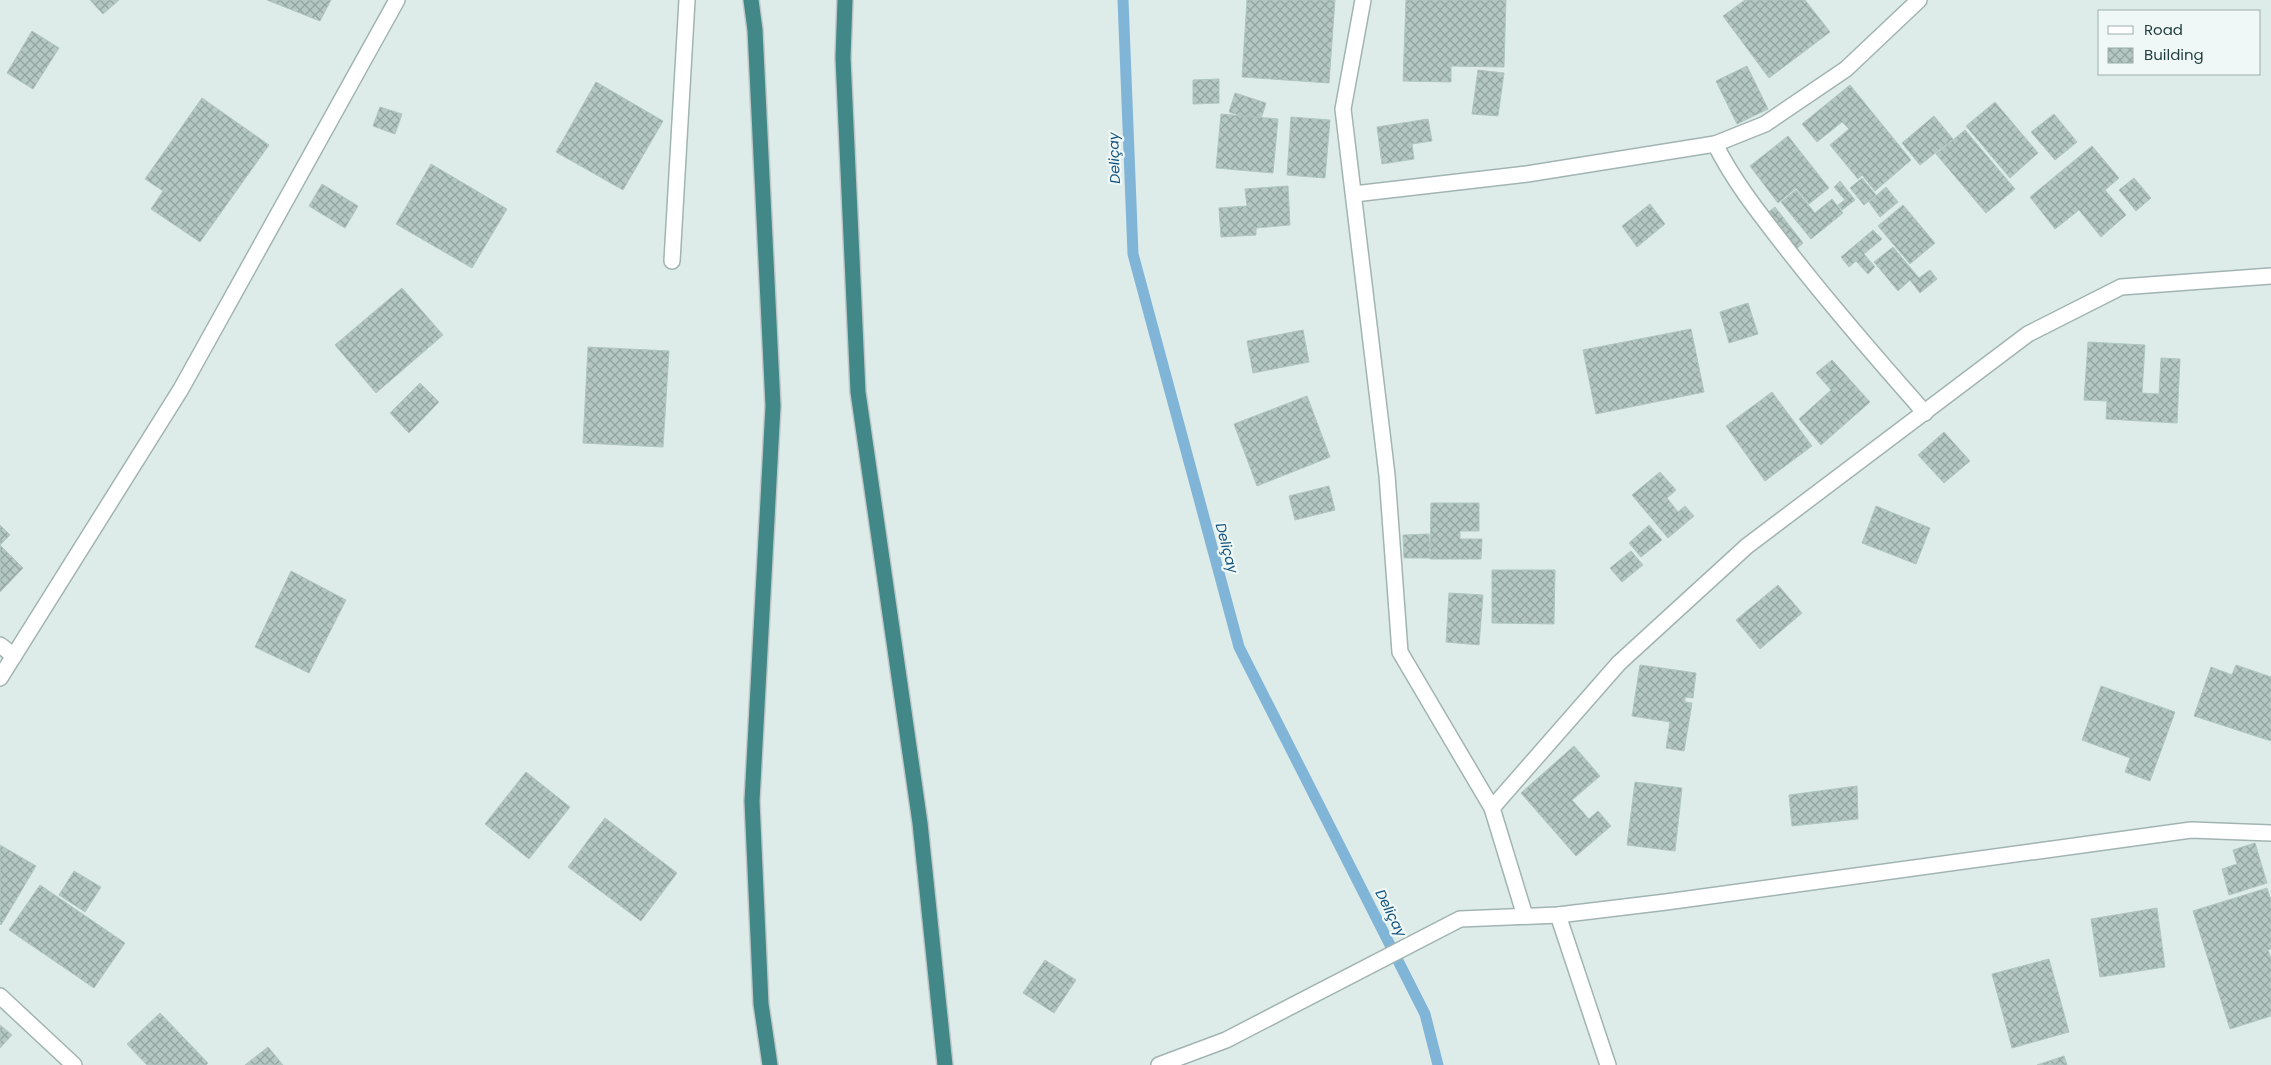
<svg xmlns="http://www.w3.org/2000/svg" width="2271" height="1065" font-family="Poppins,sans-serif">
	<style>
		.lines { fill: none; stroke-linecap: round; stroke-linejoin: round }
		.stream { stroke: #80b5d7; stroke-width: 11 }
		.building { fill: url(#building-cross-hatch); stroke: #b0c6c2 }
		.service-casing { stroke: #a1b4b2; stroke-width: 18 }
		.minor-casing { stroke: #a1b4b2; stroke-width: 18 }
		.tertiary-casing { stroke: #a1b4b2; stroke-width: 18 }
		.trunk-casing { stroke: #c0c9c8; stroke-width: 18 }
		.service { stroke: #fff; stroke-width: 15 }
		.minor { stroke: #fff; stroke-width: 15 }
		.tertiary { stroke: #fff; stroke-width: 15 }
		.trunk { stroke: #428888; stroke-width: 15 }
		.labels { text-anchor: middle; dominant-baseline: central; stroke-width: 4.5; stroke-linejoin: round; paint-order: stroke }
		.water-label { font-size: 14px; font-style: italic; fill: #13537e; stroke: #eff8f6 }
	</style>
	<defs>
		<pattern id="building-cross-hatch" width="8" height="8" patternUnits="userSpaceOnUse" patternTransform="scale(1.25)"><rect width="8" height="8" fill="#b4c7c3"/><path d="M0 0l8 8M0 8l8-8" fill="none" stroke="#92a3a0"/></pattern>
	</defs>
	<rect width="100%" height="100%" fill="#deece9"/>
	<g class="lines">
		<!-- stream -->
		<polyline class="stream" points="1123,0 1133,254 1239,647 1425,1014 1438,1065"/>
	</g>
	<!-- building -->
	<g class="building">
		<polygon points="90,0 119,0 103,14"/>
		<polygon points="267,0 331,0 320,21"/>
		<polygon points="1247,0 1335,0 1329,83 1242,77"/>
		<polygon points="1406,0 1506,0 1504,67 1451,66 1451,82 1403,81"/>
		<polygon points="1745,0 1805,0 1830,32 1769,78 1723,16"/>
		<polygon points="32,31 59,48 33,89 7,73"/>
		<polygon points="1747,66 1768,109 1737,124 1716,81"/>
		<polygon points="1478,70 1504,73 1498,116 1472,114"/>
		<polygon points="1219,79 1219,103 1193,104 1193,80"/>
		<polygon points="596,82 663,121 623,190 556,152"/>
		<polygon points="1850,85 1911,160 1875,191 1862,175 1858,179 1830,145 1849,129 1842,122 1817,142 1802,124"/>
		<polygon points="1235,93 1266,103 1260,122 1229,112"/>
		<polygon points="202,98 269,145 200,242 151,209 163,191 145,179"/>
		<polygon points="1995,102 2038,153 2010,178 1966,126"/>
		<polygon points="380,107 402,114 395,134 373,126"/>
		<polygon points="1221,114 1278,119 1273,173 1216,168"/>
		<polygon points="2054,114 2077,142 2055,160 2031,132"/>
		<polygon points="1934,116 1953,139 1920,165 1902,143"/>
		<polygon points="1291,117 1330,120 1325,178 1287,175"/>
		<polygon points="1428,119 1432,141 1412,144 1414,159 1382,164 1377,127"/>
		<polygon points="1965,130 2015,189 1986,213 1936,154"/>
		<polygon points="1788,136 1829,188 1809,204 1796,188 1778,203 1750,166"/>
		<polygon points="2092,146 2119,178 2105,190 2126,215 2101,237 2079,210 2055,229 2030,197"/>
		<polygon points="431,164 507,209 472,268 396,224"/>
		<polygon points="1862,178 1876,195 1864,205 1850,188"/>
		<polygon points="2134,178 2151,198 2136,211 2119,190"/>
		<polygon points="1840,181 1855,200 1842,210 1838,205 1845,200 1834,187"/>
		<polygon points="322,184 358,206 345,228 309,206"/>
		<polygon points="1288,186 1290,225 1256,228 1256,235 1221,237 1219,208 1247,206 1245,189"/>
		<polygon points="1886,187 1898,202 1880,217 1869,202"/>
		<polygon points="1796,190 1815,213 1832,199 1843,213 1811,239 1781,202"/>
		<polygon points="1650,204 1665,224 1637,247 1622,226"/>
		<polygon points="1903,205 1935,243 1910,264 1878,226"/>
		<polygon points="1775,207 1803,243 1795,250 1766,214"/>
		<polygon points="1873,230 1882,239 1864,254 1875,267 1868,274 1856,261 1849,267 1841,257"/>
		<polygon points="1893,247 1919,278 1930,270 1937,279 1920,293 1910,280 1898,291 1874,262"/>
		<polygon points="402,288 443,335 376,393 335,345"/>
		<polygon points="1748,303 1758,334 1729,343 1720,312"/>
		<polygon points="1691,329 1704,392 1596,414 1583,350"/>
		<polygon points="1303,330 1309,362 1253,373 1247,341"/>
		<polygon points="2088,342 2145,345 2142,393 2159,394 2161,358 2180,359 2177,423 2106,419 2107,401 2084,400"/>
		<polygon points="588,347 669,351 663,447 583,443"/>
		<polygon points="1832,360 1870,402 1821,445 1799,419 1831,390 1816,373"/>
		<polygon points="420,383 439,402 409,433 390,413"/>
		<polygon points="1772,392 1812,446 1765,481 1726,426"/>
		<polygon points="1307,396 1330,457 1257,486 1234,424"/>
		<polygon points="1944,432 1970,461 1944,483 1918,455"/>
		<polygon points="1660,472 1676,490 1667,498 1678,512 1685,506 1694,516 1668,538 1632,495"/>
		<polygon points="1329,486 1335,510 1295,520 1289,496"/>
		<polygon points="1431,503 1479,503 1479,531 1460,531 1460,539 1482,539 1481,559 1430,559"/>
		<polygon points="1876,506 1930,528 1916,564 1862,543"/>
		<polygon points="0,525 10,535 0,545 23,568 0,592"/>
		<polygon points="1649,525 1662,540 1641,557 1629,543"/>
		<polygon points="1429,534 1430,558 1404,558 1403,535"/>
		<polygon points="1631,551 1643,565 1622,582 1610,568"/>
		<polygon points="1492,570 1555,570 1554,624 1492,623"/>
		<polygon points="291,571 346,600 309,673 255,647"/>
		<polygon points="1778,585 1802,613 1760,649 1736,620"/>
		<polygon points="1449,593 1483,595 1479,645 1446,642"/>
		<polygon points="1640,665 1696,673 1693,698 1685,697 1685,702 1692,703 1684,751 1666,748 1670,722 1632,716"/>
		<polygon points="2236,665 2271,677 2271,741 2194,716 2211,667 2232,675"/>
		<polygon points="2101,686 2175,712 2150,781 2125,772 2130,758 2082,740"/>
		<polygon points="1574,746 1600,776 1572,800 1589,819 1598,811 1611,826 1576,856 1521,793"/>
		<polygon points="526,772 570,807 529,859 485,824"/>
		<polygon points="1635,782 1682,788 1675,851 1627,845"/>
		<polygon points="1857,786 1858,819 1792,826 1789,795"/>
		<polygon points="605,818 677,873 641,921 568,867"/>
		<polygon points="2255,843 2267,883 2229,895 2222,869 2237,864 2233,850"/>
		<polygon points="0,845 36,866 1,925 0,924"/>
		<polygon points="74,871 101,887 85,912 59,895"/>
		<polygon points="40,885 125,943 94,988 9,930"/>
		<polygon points="2267,888 2271,900 2271,949 2268,950 2271,958 2271,1016 2230,1029 2193,911"/>
		<polygon points="2157,908 2165,967 2100,977 2091,919"/>
		<polygon points="2049,959 2069,1032 2012,1048 1992,974"/>
		<polygon points="1045,960 1076,980 1054,1013 1023,993"/>
		<polygon points="160,1013 208,1063 206,1065 147,1065 127,1044"/>
		<polygon points="0,1025 12,1035 0,1048"/>
		<polygon points="268,1047 283,1065 245,1065"/>
		<polygon points="2064,1056 2067,1065 2037,1065"/>
	</g>
	<g class="lines">
		<!-- service casing -->
		<g class="service-casing">
			<polyline id="service" points="672,261 687,0"/>
		</g>
		<!-- minor casing -->
		<g class="minor-casing">
			<g id="minor">
				<polyline points="1363,0 1343,109 1387,475 1400,652 1492,808 1525,916"/>
				<path d="M1919 0 1846 69 1765 124 1715 144C1735 184 1763 218 1790 253 1833 308 1879 361 1925 413"/>
				<polyline points="1354,194 1527,174 1715,144"/>
				<polyline points="0,645 14,656"/>
				<polyline points="0,678 181,389 397,0"/>
				<polyline points="1492,808 1619,663 1747,546 2028,334 2121,287 2271,276"/>
				<polyline points="0,996 74,1065"/>
			</g>
		</g>
		<!-- tertiary casing -->
		<g class="tertiary-casing">
			<g id="tertiary">
				<polyline points="1558,915 1608,1065"/>
				<polyline points="1159,1065 1226,1040 1460,919 1558,915 1666,902 2191,830 2271,833"/>
			</g>
		</g>
		<!-- trunk casing -->
		<g class="trunk-casing">
			<g id="trunk">
				<polyline points="751,0 755,30 773,406 752,801 761,1004 770,1065"/>
				<polyline points="845,0 843,58 858,392 920,823 945,1065"/>
			</g>
		</g>
		<!-- service -->
		<use href="#service" class="service"/>
		<!-- minor -->
		<use href="#minor" class="minor"/>
		<!-- tertiary -->
		<use href="#tertiary" class="tertiary"/>
		<!-- trunk -->
		<use href="#trunk" class="trunk"/>
	</g>
	<g class="labels">
		<!-- water labels -->
		<g class="water-label">
			<text transform="translate(1114 158) rotate(-92)">Deliçay</text>
			<text transform="translate(1227 548) rotate(75)">Deliçay</text>
			<text transform="translate(1391 913) rotate(63)">Deliçay</text>
		</g>
	</g>
	<!-- legend -->
	<rect x="2098" y="10" width="162" height="65" fill="#eff8f6" stroke="#9badac"/>
	<rect x="2108" y="26" width="25" height="8" fill="#ffffff" stroke="#9badac"/>
	<text x="2144" y="35" font-size="15" fill="#1e3d3c">Road</text>
	<rect x="2108" y="48" width="25" height="15" fill="url(#building-cross-hatch)" stroke="#9badac"/>
	<text x="2144" y="60" font-size="15" fill="#1e3d3c">Building</text>
</svg>
